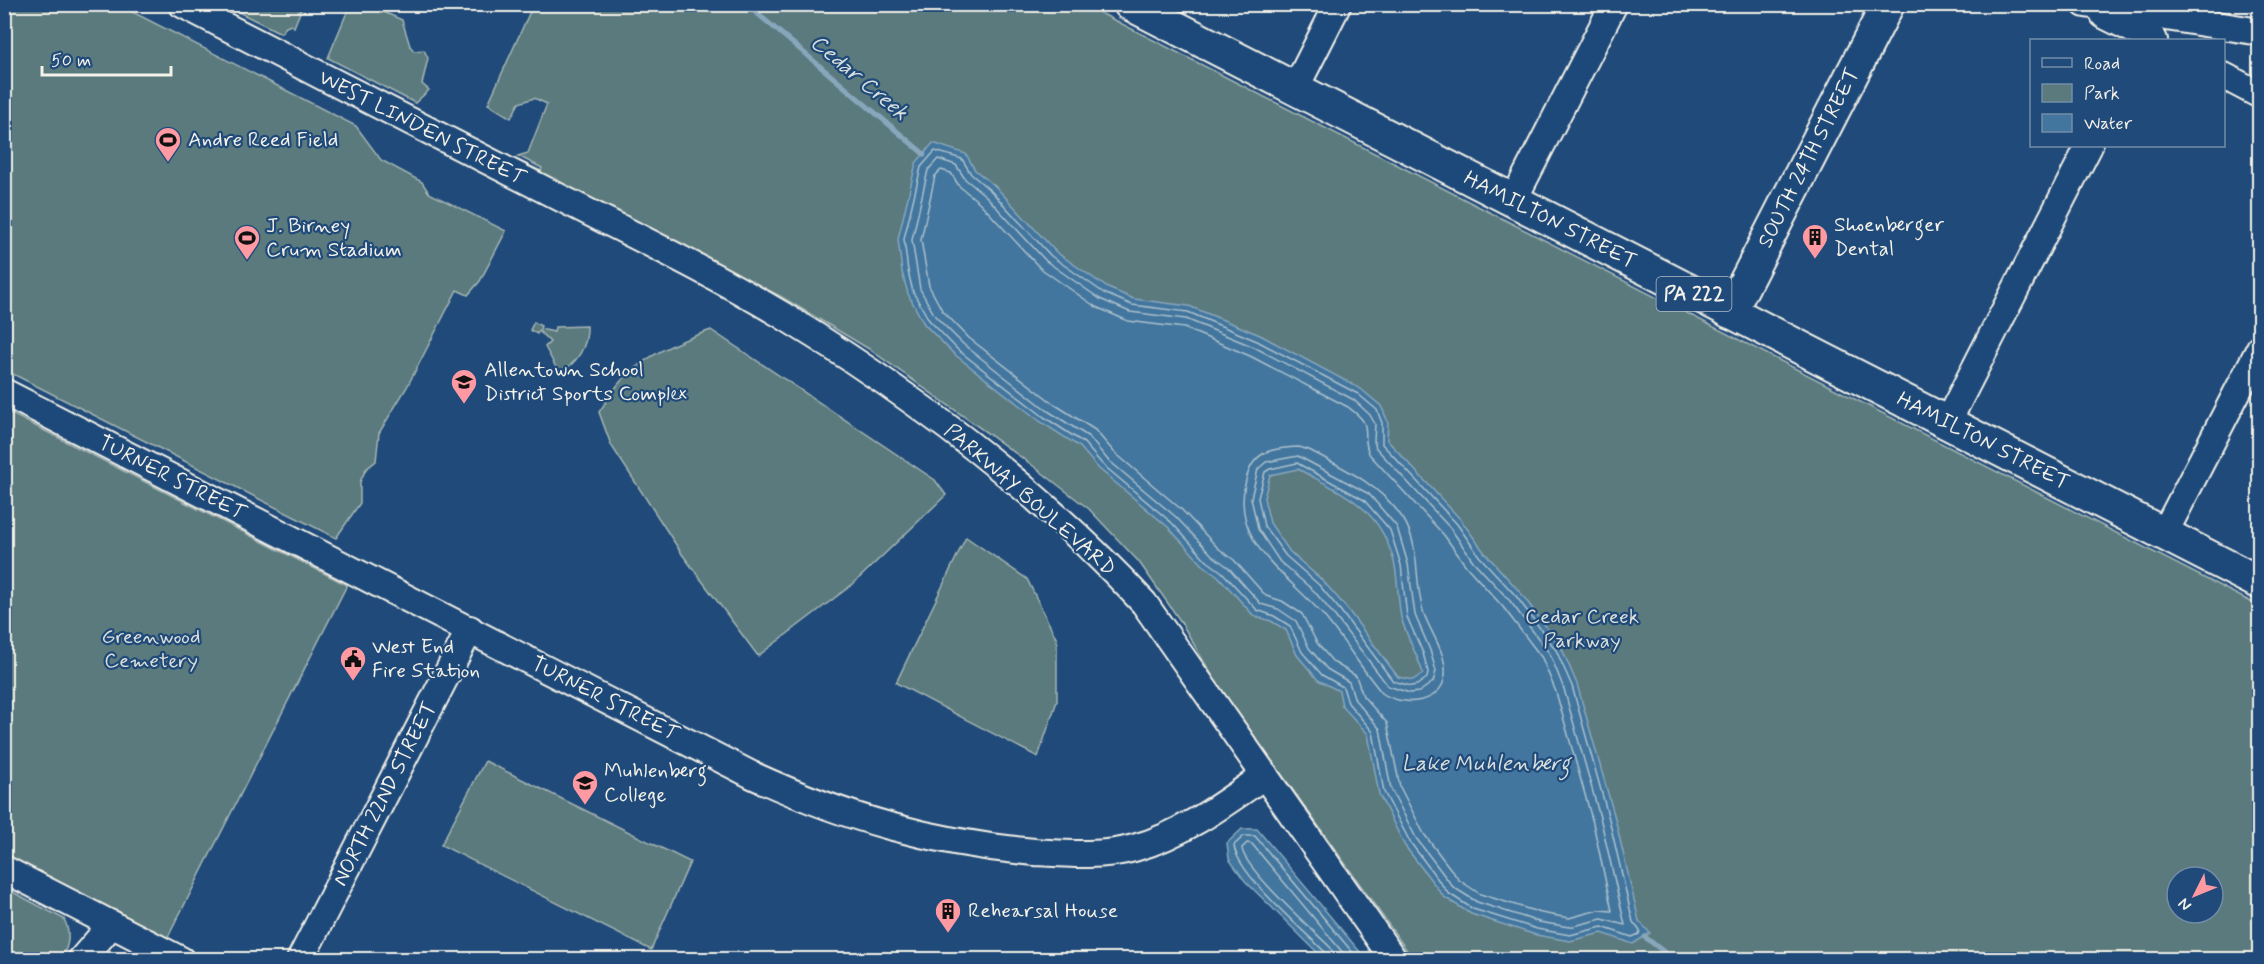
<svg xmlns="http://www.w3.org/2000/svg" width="2264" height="964" font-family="Mynerve,sans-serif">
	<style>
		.green { fill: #5a7a7e; stroke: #a7b6b3; stroke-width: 1.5; fill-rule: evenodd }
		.water { fill: #42769f; stroke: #89a7bc; stroke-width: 1.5; fill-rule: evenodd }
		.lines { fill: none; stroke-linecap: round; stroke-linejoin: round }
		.shore { stroke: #adc0cb; stroke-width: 1.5 }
		.stream { stroke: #89a7bc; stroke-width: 5 }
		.minor-casing { stroke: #f4f1e8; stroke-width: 30 }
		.major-casing { stroke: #f4f1e8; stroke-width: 36 }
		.minor { stroke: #1f4a7a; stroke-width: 26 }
		.major { stroke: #1f4a7a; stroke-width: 32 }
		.labels { text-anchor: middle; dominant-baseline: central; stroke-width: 4.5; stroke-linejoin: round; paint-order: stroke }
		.shield { fill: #1f4a7a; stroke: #b4bfc7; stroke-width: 1.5 }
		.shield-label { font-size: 20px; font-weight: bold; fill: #f4f1e8 }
		.street-label { font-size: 21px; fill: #f4f1e8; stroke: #1f4a7a }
		.poi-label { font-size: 21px; fill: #f4f1e8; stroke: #1f4a7a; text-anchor: start }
		.park-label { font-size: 21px; fill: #dddfd8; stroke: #1f4a7a }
		.water-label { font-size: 22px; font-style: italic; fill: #d9dfdd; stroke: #1f4a7a }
	</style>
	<rect width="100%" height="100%" fill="#1f4a7a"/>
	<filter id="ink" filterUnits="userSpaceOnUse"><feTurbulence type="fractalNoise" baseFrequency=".0167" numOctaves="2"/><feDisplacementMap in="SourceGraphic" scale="12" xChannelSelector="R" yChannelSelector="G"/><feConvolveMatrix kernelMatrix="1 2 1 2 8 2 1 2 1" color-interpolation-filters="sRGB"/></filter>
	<g filter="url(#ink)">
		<!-- green -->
		<g class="green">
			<polygon points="5,4 119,5 356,126 381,160 422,182 429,193 506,231 480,281 468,295 457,290 407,387 379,433 376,461 366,469 360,482 360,503 336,538 5,370 5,337 7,332 4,329"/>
			<polygon points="224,5 303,5 294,27 291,25 286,27 281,33"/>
			<polygon points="350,5 368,5 402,20 410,46 414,51 424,50 428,58 422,84 429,90 415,103 328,58"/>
			<path d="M533 5H1085L2259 606V959H1413L1214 679 1181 622 1139 562 1089 509 1032 465 869 349 780 296 514 161 515 159 541 171 542 168 518 156 528 153 547 104 534 98 519 103 511 118 488 104ZM2177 877H2213V913H2177Z"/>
			<path d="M534 322 541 326 540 329 554 332 555 327 587 326C588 346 577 364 559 373L545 347 550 342 539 331 537 334 530 330Z"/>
			<path d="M711 330 935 480 946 495 853 584 758 656 682 554 611 445 599 412C606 402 613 390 621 381 645 355 679 341 711 330Z"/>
			<polygon points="4,410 347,585 167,939 5,855"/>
			<polygon points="966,537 1027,579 1057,640 1057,701 1038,757 896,683"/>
			<polygon points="485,761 690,862 651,950 441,845"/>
			<path d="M5 888 64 919C71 933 69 946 61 959H5Z"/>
		</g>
		<!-- water -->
		<g class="water">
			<path d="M933 143 966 154 975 170 995 186 1056 252 1108 288 1134 299 1189 306 1260 335 1361 389 1381 406 1388 422 1387 440 1461 520 1484 552 1520 592 1561 647 1577 684 1615 818 1639 921 1650 933 1633 944 1602 933 1570 941 1536 935 1471 914 1444 897 1405 846 1379 794 1368 734 1342 706 1339 691 1318 680 1297 655 1286 630 1271 621 1254 616 1218 576 1203 565 1168 527 1098 468 1080 447 1041 422 954 354 924 324 908 294 902 272 898 239 916 163ZM1298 469C1346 495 1382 508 1395 566 1398 583 1398 600 1401 617 1406 636 1417 654 1423 673L1413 680 1398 677 1345 606 1323 581 1290 552 1270 523 1264 498 1270 475Z"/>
			<polygon points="1242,829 1257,829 1366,959 1324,959 1245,881 1229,859 1227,843"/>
		</g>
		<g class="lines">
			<!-- shore -->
			<g class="shore">
				<polygon points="935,151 962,159 971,174 991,191 1051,256 1104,293 1132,305 1188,312 1257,341 1358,394 1377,410 1382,423 1382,444 1457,524 1479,556 1516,596 1556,650 1572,686 1609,819 1633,922 1640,931 1639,934 1632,937 1602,927 1570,935 1537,929 1473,909 1448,893 1410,842 1384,792 1373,732 1348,703 1343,687 1322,675 1302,652 1290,626 1274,616 1257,610 1222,572 1207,561 1172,523 1102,464 1084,443 1044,417 958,350 929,320 913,292 908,271 904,239 921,167"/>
				<polygon points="938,159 956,165 965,179 986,196 1046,261 1100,299 1130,312 1186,319 1254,347 1354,400 1370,415 1375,424 1374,441 1376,448 1451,529 1473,561 1510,601 1550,654 1564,689 1601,821 1625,925 1602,919 1569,927 1539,922 1477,902 1453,887 1416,838 1391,789 1380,729 1355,700 1349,682 1327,669 1309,648 1296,621 1278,609 1261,604 1228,567 1212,555 1176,517 1107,459 1089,437 1048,411 963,344 935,316 920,289 912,240 928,170"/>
				<path d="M941 170 951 173 959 186 980 203 1040 268 1096 307 1128 321 1184 328 1250 356 1348 407C1353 411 1360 416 1363 421 1369 430 1362 442 1370 455L1444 535 1466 566 1503 607 1542 658 1556 692 1593 823 1612 911 1598 910 1569 918 1541 913 1480 894 1459 880 1424 834 1400 787 1387 723 1363 696 1356 676 1333 662 1317 643 1302 614 1282 601 1266 596 1234 560 1218 548 1182 510 1114 452 1095 430 1054 404 969 338 942 310 929 286 921 240 935 176Z"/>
				<path d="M1299 447 1309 450C1344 468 1382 486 1404 520 1421 548 1414 585 1424 614 1431 633 1447 654 1445 675 1442 705 1401 707 1382 693 1361 668 1344 640 1323 615 1288 574 1229 543 1246 480 1253 451 1271 448 1299 447Z"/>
				<polygon points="1298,456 1369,494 1397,527 1408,564 1415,615 1430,650 1436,671 1433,682 1419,692 1410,693 1388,686 1334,615 1314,591 1280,562 1258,529 1251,498 1258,469 1266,462"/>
				<polygon points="1297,463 1364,500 1390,530 1401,565 1407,617 1423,653 1428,672 1427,678 1417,685 1411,686 1393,681 1340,610 1319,585 1286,556 1264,526 1258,498 1265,472 1270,469"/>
				<path d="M1327 960 1326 953C1304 931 1236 873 1234 845L1244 836H1255L1359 960"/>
				<path d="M1335 960 1331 948C1314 931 1243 868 1242 848L1247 843 1252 844 1349 960"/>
			</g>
			<!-- stream -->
			<g class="stream">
				<polyline points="746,4 924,154"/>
				<polyline points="1645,937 1674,960"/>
			</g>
			<!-- minor casing -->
			<g class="minor-casing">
				<g id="minor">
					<path d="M182 4C304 67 427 130 549 192 627 232 707 270 782 315 913 395 1040 490 1144 603L1394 960"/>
					<polyline points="2085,4 2260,32"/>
					<polyline points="2104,15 2154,40"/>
					<polyline points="2224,76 2260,95"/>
					<polyline points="1295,89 1338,4"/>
					<polyline points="1513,201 1614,4"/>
					<path d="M4 392 752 775C846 818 932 843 1035 852 1067 854 1103 857 1134 848 1182 835 1224 804 1265 775"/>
					<polyline points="1947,423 2089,146"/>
					<polyline points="2164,534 2260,348"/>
					<polyline points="4,869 181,960"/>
					<polyline points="81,960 112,924"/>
					<polyline points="300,960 470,629"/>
				</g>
			</g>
			<!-- major casing -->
			<g class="major-casing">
				<g id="major">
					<polyline points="1130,4 2260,583"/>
					<polyline points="1730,312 1888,4"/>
				</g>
			</g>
			<!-- minor -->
			<use href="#minor" class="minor"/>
			<!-- major -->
			<use href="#major" class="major"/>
		</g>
	</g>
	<!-- icons -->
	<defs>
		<g id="stadium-pin" transform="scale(1.35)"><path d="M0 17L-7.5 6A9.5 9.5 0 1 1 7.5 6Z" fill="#ff9aa2" stroke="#1f4a7a"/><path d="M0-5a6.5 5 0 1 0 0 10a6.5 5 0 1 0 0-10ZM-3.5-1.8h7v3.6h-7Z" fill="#111"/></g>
		<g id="building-pin" transform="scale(1.35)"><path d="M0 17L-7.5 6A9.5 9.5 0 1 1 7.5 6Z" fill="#ff9aa2" stroke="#1f4a7a"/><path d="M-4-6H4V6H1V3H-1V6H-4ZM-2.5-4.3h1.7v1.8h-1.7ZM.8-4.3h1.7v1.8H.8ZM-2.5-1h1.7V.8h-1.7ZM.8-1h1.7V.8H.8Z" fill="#111"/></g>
		<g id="school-pin" transform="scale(1.35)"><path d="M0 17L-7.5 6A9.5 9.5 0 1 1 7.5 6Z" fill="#ff9aa2" stroke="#1f4a7a"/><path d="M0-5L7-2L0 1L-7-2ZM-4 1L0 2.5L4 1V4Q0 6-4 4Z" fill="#111"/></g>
		<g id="civic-pin" transform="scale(1.35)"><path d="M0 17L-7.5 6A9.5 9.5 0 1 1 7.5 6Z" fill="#ff9aa2" stroke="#1f4a7a"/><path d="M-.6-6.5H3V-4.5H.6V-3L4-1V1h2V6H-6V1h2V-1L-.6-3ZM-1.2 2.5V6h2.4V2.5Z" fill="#111"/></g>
		<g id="university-pin" transform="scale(1.35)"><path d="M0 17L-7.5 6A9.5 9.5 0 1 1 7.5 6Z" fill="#ff9aa2" stroke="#1f4a7a"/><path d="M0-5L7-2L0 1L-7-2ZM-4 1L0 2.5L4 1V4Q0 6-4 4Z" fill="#111"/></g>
	</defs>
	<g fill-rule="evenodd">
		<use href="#stadium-pin" x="168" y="140"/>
		<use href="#building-pin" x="1815" y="237"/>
		<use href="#stadium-pin" x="247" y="238"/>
		<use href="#school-pin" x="464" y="382"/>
		<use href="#civic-pin" x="353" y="659"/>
		<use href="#university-pin" x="585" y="783"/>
		<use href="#building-pin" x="948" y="911"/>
	</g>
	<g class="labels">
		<!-- shield labels -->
		<rect class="shield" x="1656.5" y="277" width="75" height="34" rx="4.5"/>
		<g class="shield-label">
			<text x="1694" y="294">PA 222</text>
		</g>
		<!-- street labels -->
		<g class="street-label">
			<text transform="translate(422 128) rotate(27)">WEST LINDEN STREET</text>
			<text transform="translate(1809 158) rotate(-63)">SOUTH 24TH STREET</text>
			<text transform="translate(1550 220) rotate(27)">HAMILTON STREET</text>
			<text transform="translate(1983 441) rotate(27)">HAMILTON STREET</text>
			<text transform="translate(172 478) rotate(27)">TURNER STREET</text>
			<text transform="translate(1030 500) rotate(41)">PARKWAY BOULEVARD</text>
			<text transform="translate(605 699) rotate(27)">TURNER STREET</text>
			<text transform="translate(385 794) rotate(-63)">NORTH 22ND STREET</text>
		</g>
		<!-- poi labels -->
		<g class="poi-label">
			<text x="188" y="140">Andre Reed Field</text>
			<text x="1834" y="225">Shoenberger<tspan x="1834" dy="24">Dental</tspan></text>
			<text x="266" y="226">J. Birney<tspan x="266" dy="24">Crum Stadium</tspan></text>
			<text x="484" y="370">Allentown School<tspan x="484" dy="24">District Sports Complex</tspan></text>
			<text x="372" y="647">West End<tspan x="372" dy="24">Fire Station</tspan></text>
			<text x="604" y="771">Muhlenberg<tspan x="604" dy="24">College</tspan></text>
			<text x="968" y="911">Rehearsal House</text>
		</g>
		<!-- park labels -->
		<g class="park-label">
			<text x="1582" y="617">Cedar Creek<tspan x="1582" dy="24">Parkway</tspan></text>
			<text x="151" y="637">Greenwood<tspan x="151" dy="24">Cemetery</tspan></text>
		</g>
		<!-- water labels -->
		<g class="water-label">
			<text transform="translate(859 78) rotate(40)">Cedar Creek</text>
			<text x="1486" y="764">Lake Muhlenberg</text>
		</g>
	</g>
	<!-- margin -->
	<rect width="2264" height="964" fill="none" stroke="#1f4a7a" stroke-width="24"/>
	<rect x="12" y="12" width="2240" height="940" fill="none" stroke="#f4f1e8" stroke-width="2" filter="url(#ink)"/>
	<!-- legend -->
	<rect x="2030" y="39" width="195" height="108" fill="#1f4a7a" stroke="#748da6" stroke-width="1.5"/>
	<rect x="2042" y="58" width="30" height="9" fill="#1f4a7a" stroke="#748da6" stroke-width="1.5"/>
	<text x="2084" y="69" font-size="18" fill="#f4f1e8">Road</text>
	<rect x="2042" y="84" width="30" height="18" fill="#5a7a7e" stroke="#748da6" stroke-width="1.5"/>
	<text x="2084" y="99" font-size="18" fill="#f4f1e8">Park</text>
	<rect x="2042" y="114" width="30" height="18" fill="#42769f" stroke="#748da6" stroke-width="1.5"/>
	<text x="2084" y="129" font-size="18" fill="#f4f1e8">Water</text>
	<!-- north arrow -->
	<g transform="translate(2195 895) rotate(227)"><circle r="28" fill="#1f4a7a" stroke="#748da6" stroke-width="1.5"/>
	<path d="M0-4.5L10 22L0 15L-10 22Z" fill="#ff9aa2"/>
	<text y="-9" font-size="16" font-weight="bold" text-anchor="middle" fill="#f4f1e8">N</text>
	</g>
	<!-- scale -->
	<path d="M42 66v9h129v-9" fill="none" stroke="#f4f1e8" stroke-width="3"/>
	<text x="51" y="66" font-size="18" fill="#f4f1e8" stroke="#1f4a7a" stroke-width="4.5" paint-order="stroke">50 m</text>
</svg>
